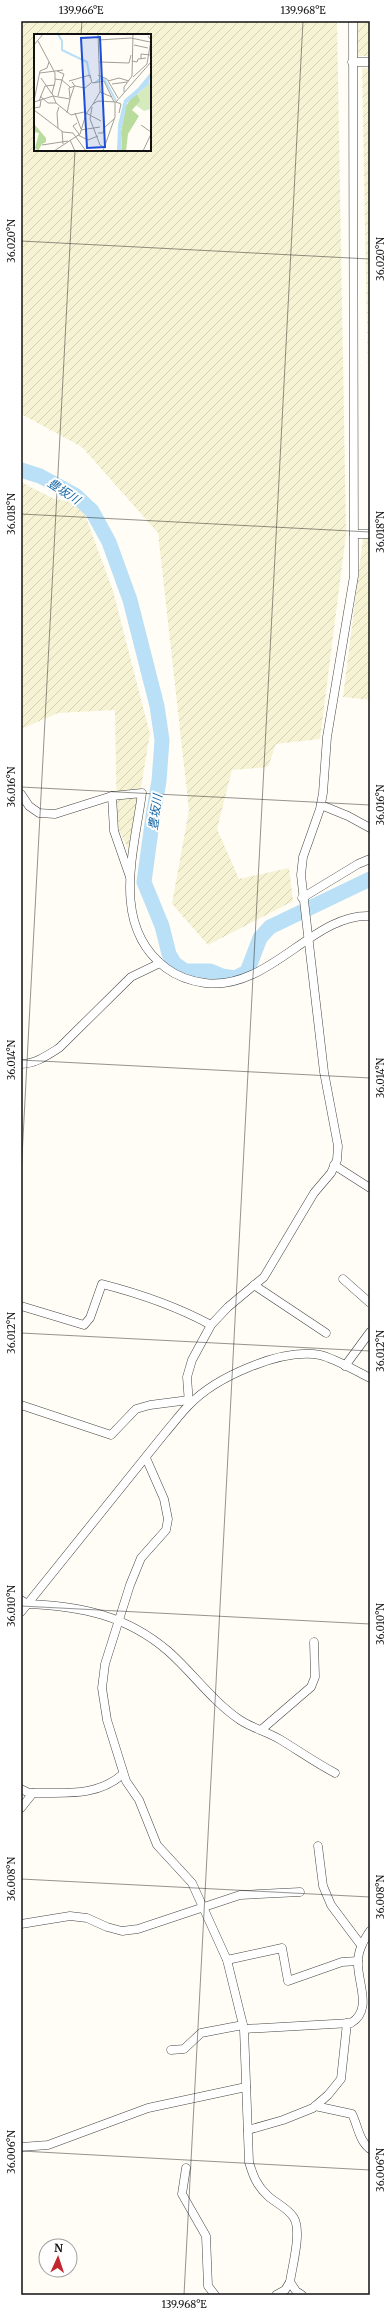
<svg xmlns="http://www.w3.org/2000/svg" width="391" height="2316" font-family="Merriweather,'Noto Sans JP',serif">
	<style>
		.farmland { fill: url(#farmland-furrows); fill-rule: evenodd }
		.lines { fill: none; stroke-linecap: round; stroke-linejoin: round }
		.river { stroke: #b9e0f7; stroke-width: 15 }
		.minor-casing { stroke: #444; stroke-width: 9 }
		.minor { stroke: #fff; stroke-width: 8 }
		.ticks { fill: none; stroke: #111; stroke-width: 1; stroke-opacity: 0.45 }
		.labels { text-anchor: middle; dominant-baseline: central; stroke-width: 4; stroke-linejoin: round; paint-order: stroke }
		.water-label { font-size: 12px; font-style: italic; fill: #1768a6; stroke: #fff }
		.inset-river { fill: none; stroke: #b9e0f7; stroke-width: 2 }
		.inset-road { fill: none; stroke: #a09f9a; stroke-width: 1 }
		.view { fill: #1d4ed8; fill-opacity: 0.15; stroke: #1d4ed8; stroke-width: 2 }
		.inset-edge { fill: none; stroke: #111; stroke-width: 2 }
		.neatline { fill: none; stroke: #111; stroke-width: 1.5 }
		.ticks-label { font-size: 10px; text-anchor: middle; fill: #111 }
	</style>
	<defs>
		<pattern id="farmland-furrows" width="10" height="10" patternUnits="userSpaceOnUse"><rect width="10" height="10" fill="#f6f3d4"/><path d="M-1 1l2-2M0 10L10 0M9 11l2-2" fill="none" stroke="#d2cfb5"/></pattern>
	</defs>
	<rect width="100%" height="100%" fill="#fffdf5"/>
	<!-- farmland -->
	<g class="farmland">
		<path d="M21 21H337L346 534 320 739 276 744 268 767 232 770 217 829 239 879 289 868 293 901 208 945 172 904 189 810 158 533 82 447 21 414ZM35 35H150V150H35Z"/>
		<rect x="357" y="21" width="13" height="35"/>
		<polygon points="362,68 370,68 370,487"/>
		<polygon points="21,482 52,498 81,504 113,591 150,734 130,852 117,827 115,710 58,713 21,729"/>
		<polygon points="363,538 370,538 370,700 343,697"/>
	</g>
	<g class="lines">
		<!-- river -->
		<polyline class="river" points="21,470 40,476 75,495 92,511 109,542 130,600 157,706 162,740 159,781 153,816 144,882 162,926 169,954 175,964 185,971 210,971 222,976 235,978 247,972 260,938 270,927 370,879"/>
		<!-- minor casing -->
		<g class="minor-casing">
			<g id="minor">
				<polyline points="352,62 370,62"/>
				<polyline points="354,534 370,534"/>
				<path d="M21 794 29 806 39 813 55 814 112 796 142 793C134 852 110 926 166 968 178 977 190 981 205 983 270 991 313 913 370 916"/>
				<polyline points="112,796 114,831 130,877"/>
				<polyline points="321,805 348,816 370,828"/>
				<polyline points="302,898 358,864 370,859"/>
				<path d="M21 1064C35 1064 48 1055 59 1048L131 977 160 963"/>
				<polyline points="334,1165 370,1188"/>
				<polyline points="343,1279 370,1303"/>
				<polyline points="254,1285 326,1333"/>
				<path d="M21 1306 84 1325 90 1318 102 1284C141 1294 176 1306 211 1325"/>
				<polyline points="345,1366 370,1332"/>
				<polyline points="189,1404 187,1377 192,1360 211,1325 228,1307 264,1277 314,1193 331,1173 337,1160 338,1146 324,1072 301,875 303,857 320,809 323,793 327,737 354,576 353,21"/>
				<polyline points="21,1405 111,1435 136,1409 150,1405 189,1400"/>
				<path d="M146 1458 164 1499 168 1519 166 1530 141 1558 130 1585 105 1664 102 1688 107 1720 126 1781 139 1800 157 1845 192 1883 227 1960 244 2029 249 2162C253 2176 257 2186 268 2196 277 2204 288 2208 294 2218 302 2232 292 2267 290 2282L296 2291 302 2295"/>
				<path d="M21 1600 27 1604C80 1606 126 1615 168 1651 193 1673 212 1701 240 1720 252 1728 268 1732 281 1740 299 1751 316 1763 335 1773"/>
				<path d="M21 1612 165 1433C173 1424 180 1414 189 1405 216 1377 281 1348 320 1355 334 1358 356 1371 370 1378"/>
				<polyline points="261,1730 311,1687 315,1677 314,1642"/>
				<path d="M21 1789 29 1793C62 1792 96 1798 123 1774"/>
				<polyline points="21,1808 33,1793"/>
				<polyline points="318,1846 323,1886 331,1905 361,1945"/>
				<polyline points="21,1924 70,1916 87,1918 107,1927 122,1931 138,1929 240,1895 300,1892"/>
				<polyline points="227,1960 282,1948 288,1981 342,1962 358,1961"/>
				<path d="M244 2029 351 2023C374 2009 356 1981 358 1959 359 1948 364 1940 370 1931"/>
				<polyline points="171,2050 184,2049 201,2033 243,2025"/>
				<path d="M315 2106 352 2114C358 2126 359 2141 370 2149"/>
				<polyline points="248,2130 283,2120 313,2108 328,2095 341,2079 347,2023"/>
				<polyline points="21,2147 48,2145 148,2108 246,2087"/>
				<polyline points="186,2168 182,2194 206,2236 208,2286 215,2295"/>
				<polyline points="276,2295 285,2290 290,2282"/>
			</g>
		</g>
		<!-- minor -->
		<use href="#minor" class="minor"/>
	</g>
	<!-- ticks -->
	<path class="ticks" d="M81 35 82 21M21 241 370 259M21 514 370 532M21 787 370 805M21 1060 370 1078M21 1176 75 150M21 1333 370 1351M21 1606 370 1624M21 1879 370 1897M21 2151 370 2170M184 2295 303 21"/>
	<g class="labels">
		<!-- water labels -->
		<g class="water-label">
			<text transform="translate(64 491) rotate(33)">豊坂川</text>
			<text transform="translate(155 812) rotate(-82)">豊坂川</text>
		</g>
	</g>
	<!-- overview -->
	<g transform="translate(34 34)">
		<rect width="117" height="117" fill="#fffdf5"/>
		<path d="M117 48V75L110 77 96 67Z" fill="#d5ebbd"/>
		<path d="M103 60 106 67 98 76 105 82 94 100 92 117H88L87 98 92 72 98 63ZM1 91 12 104V108L8 110 4 117 1 114 5 99 0 98Z" fill="#b9dc9c"/>
		<path d="M117 38 115 50 93 69 87 98 88 117H83L84 91 90 66 104 54Z" fill="#b9e0f7"/>
		<path class="inset-river" d="M24 0 28 7V16L53 28 56 44M61 49 67 44 71 46 82 67"/>
		<path class="inset-road" d="M64 6 97 4 116 8M4 7 21 39V48L18 59 22 69 37 81 50 78 67 87M0 11 9 0M100 11 114 14M107 25V20L117 21M98 27 103 28 104 25 112 24M65 28 95 29 97 21M6 39 29 36M64 41 73 45 84 64M99 43 113 30 117 6 114 2M7 44 18 60M21 45 28 46 30 40 23 37M35 47 56 41 58 49 70 47 80 68M74 47 85 44 95 47M78 50 93 48M41 52 51 54 57 49M66 58 78 63M90 58V53L98 42 99 0M6 62 14 69H22M24 62 28 46 36 53M36 64 35 54 41 52 38 48M0 67 6 37 13 34 15 28M5 67 11 52 21 51M0 68 19 62 36 65 40 53M82 68 87 70 85 79M59 70 66 58 64 0M58 73 56 85 66 111 70 113M0 74 6 73 7 66M0 76 29 98 39 99 52 117M33 79 36 65M41 79 47 95M43 89 39 92 45 100M107 91 117 98M24 94 23 79 25 73M47 96 66 93M28 97 29 110M64 99H69L70 94 81 84M44 101 54 106 64 102M36 106 41 117M8 111 34 107M20 117 46 100 52 80 59 70 64 67 82 68 117 28M69 117 81 83V68M109 117 117 100"/>
		<path class="view" d="M66 3 71 113 53 114 47 4Z"/>
		<rect width="117" height="117" class="inset-edge"/>
	</g>
	<!-- border -->
	<rect width="391" height="2316" fill="none" stroke="#ffffff" stroke-width="44"/>
	<!-- north arrow -->
	<g transform="translate(58 2258) rotate(3)"><circle r="19" fill="#ffffff" stroke="#a0a0a0"/>
	<path d="M0-3L7 15L0 10L-7 15Z" fill="#c4262e"/>
	<text y="-6" font-size="11" font-weight="bold" text-anchor="middle" fill="#111111">N</text>
	</g>
	<rect x="22" y="22" width="347" height="2272" class="neatline"/>
	<g class="ticks-label">
		<text x="81" y="14">139.966°E</text>
		<text x="303" y="14">139.968°E</text>
		<text transform="translate(11 241) rotate(-90)" y="4">36.020°N</text>
		<text transform="translate(380 259) rotate(-90)" y="4">36.020°N</text>
		<text transform="translate(11 514) rotate(-90)" y="4">36.018°N</text>
		<text transform="translate(380 532) rotate(-90)" y="4">36.018°N</text>
		<text transform="translate(11 787) rotate(-90)" y="4">36.016°N</text>
		<text transform="translate(380 805) rotate(-90)" y="4">36.016°N</text>
		<text transform="translate(11 1060) rotate(-90)" y="4">36.014°N</text>
		<text transform="translate(380 1078) rotate(-90)" y="4">36.014°N</text>
		<text transform="translate(11 1333) rotate(-90)" y="4">36.012°N</text>
		<text transform="translate(380 1351) rotate(-90)" y="4">36.012°N</text>
		<text transform="translate(11 1606) rotate(-90)" y="4">36.010°N</text>
		<text transform="translate(380 1624) rotate(-90)" y="4">36.010°N</text>
		<text transform="translate(11 1879) rotate(-90)" y="4">36.008°N</text>
		<text transform="translate(380 1897) rotate(-90)" y="4">36.008°N</text>
		<text transform="translate(11 2152) rotate(-90)" y="4">36.006°N</text>
		<text transform="translate(380 2170) rotate(-90)" y="4">36.006°N</text>
		<text x="184" y="2308">139.968°E</text>
	</g>
</svg>
